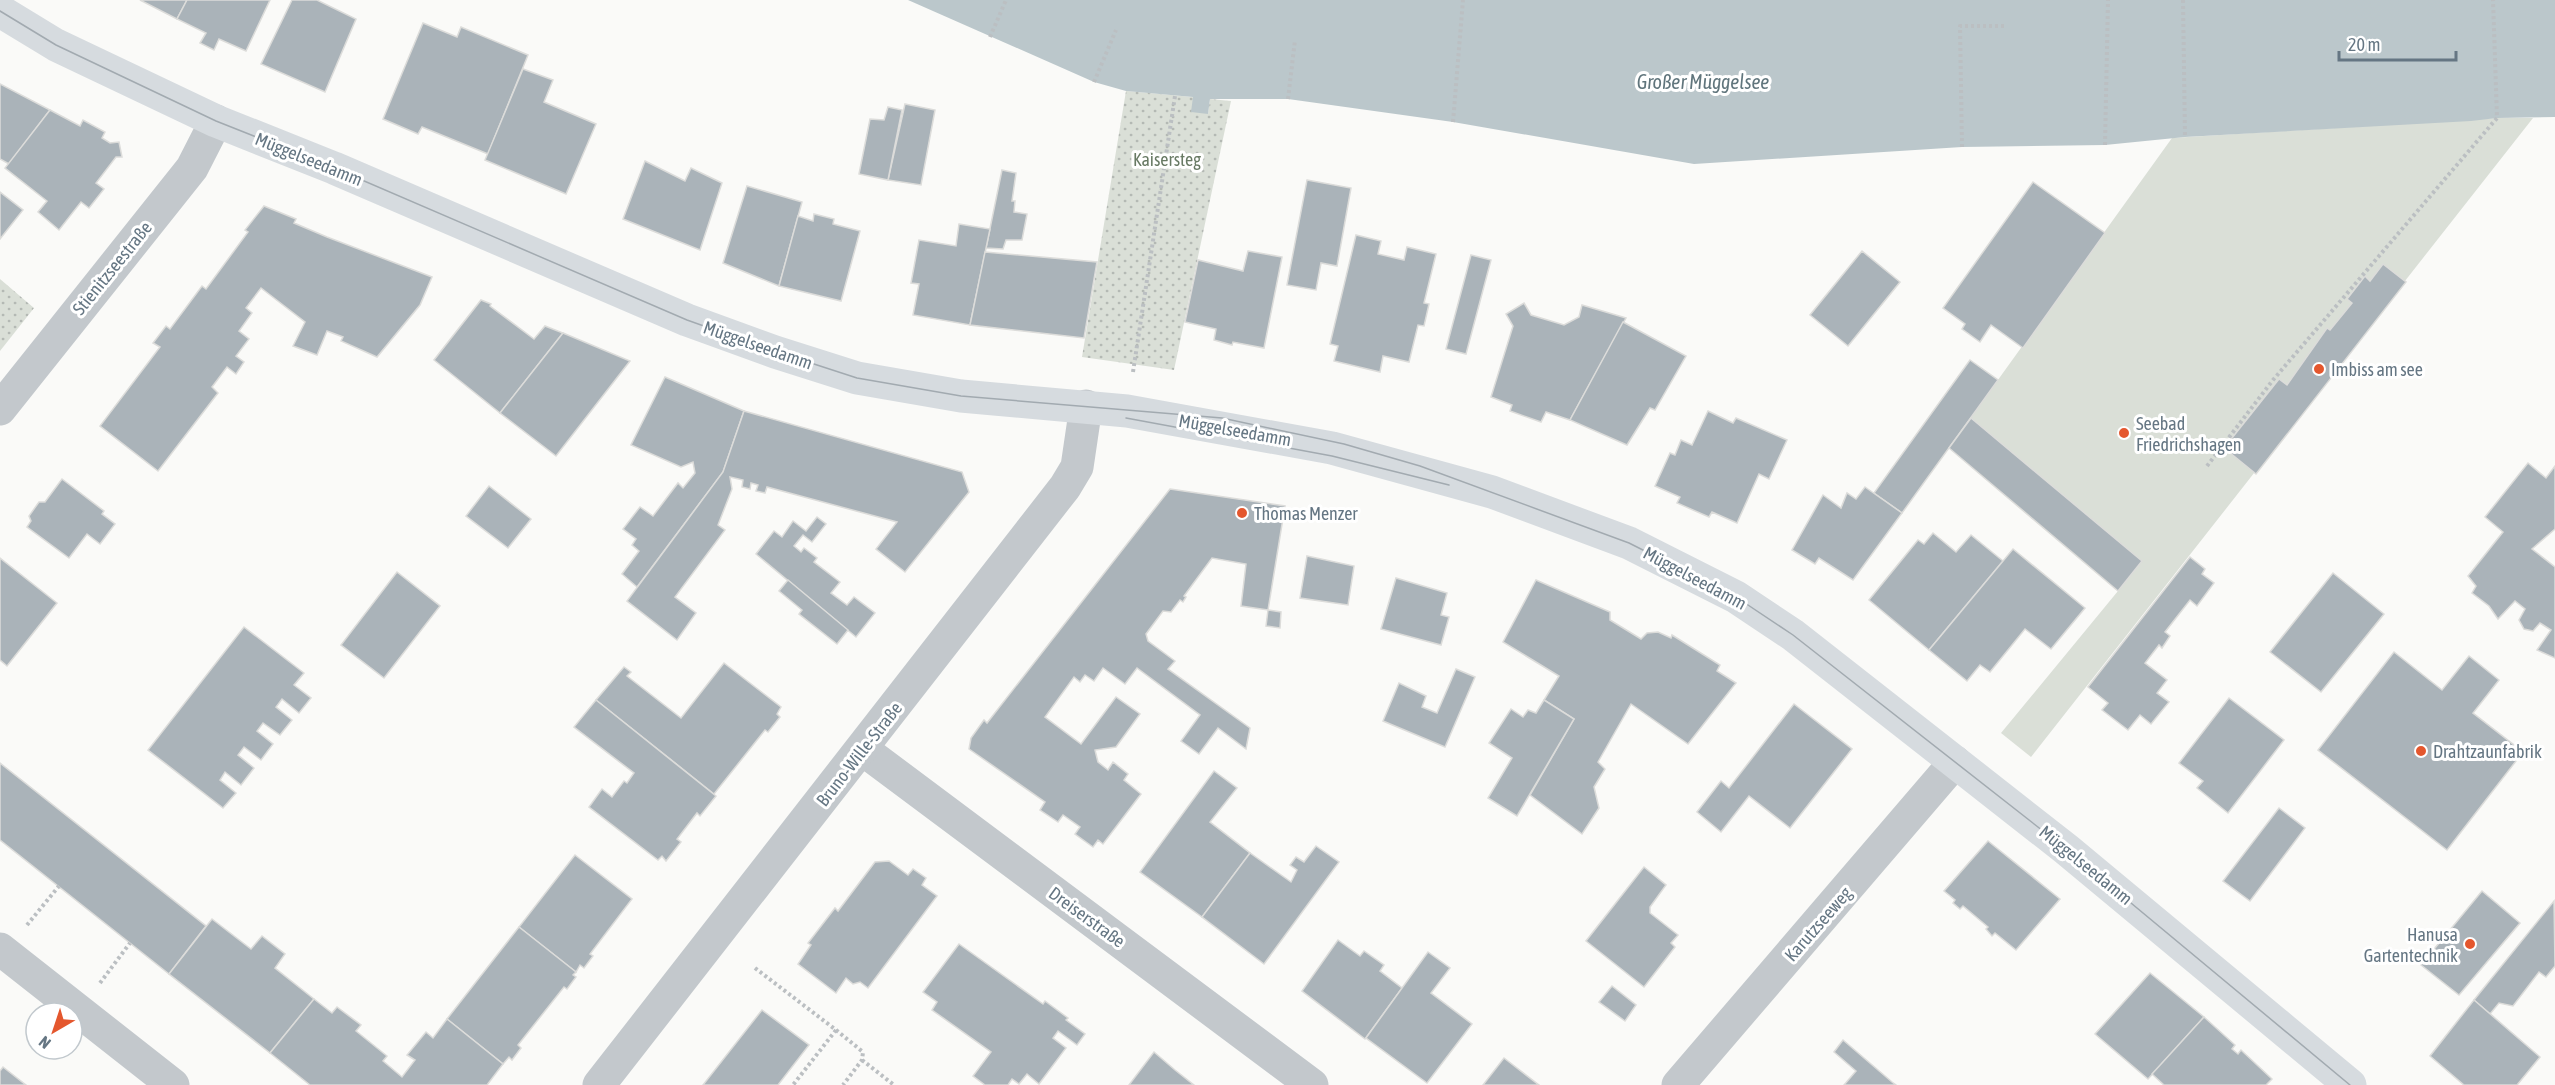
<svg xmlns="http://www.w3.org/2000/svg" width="2555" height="1085" font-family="'Asap Condensed',sans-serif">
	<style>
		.park { fill: url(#park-dots) }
		.garden { fill: #dadfd7 }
		.water { fill: #bbc7cb }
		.building { fill: #aab3b9; stroke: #dcdcda; stroke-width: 1.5 }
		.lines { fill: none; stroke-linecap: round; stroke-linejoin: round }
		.path { stroke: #bbbfc2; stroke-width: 4; stroke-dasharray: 3 3; stroke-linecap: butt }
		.minor { stroke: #c3c8cc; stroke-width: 33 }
		.secondary { stroke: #d6dbdf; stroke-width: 33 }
		.tram { stroke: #a2aab0; stroke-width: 1.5 }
		.poi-dot { fill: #e4572e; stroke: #fff; stroke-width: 2 }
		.labels { text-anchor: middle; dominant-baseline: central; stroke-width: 6; stroke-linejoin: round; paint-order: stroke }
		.street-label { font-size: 18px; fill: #657683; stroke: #fff }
		.park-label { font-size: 18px; fill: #687a64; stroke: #fff }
		.poi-label { font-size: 18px; fill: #657683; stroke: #fff; text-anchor: start }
		.water-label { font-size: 20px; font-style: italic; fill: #60757c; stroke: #fff }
	</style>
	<defs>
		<pattern id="park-dots" width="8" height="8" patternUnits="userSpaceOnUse" patternTransform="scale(1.5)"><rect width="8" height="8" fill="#dadfd7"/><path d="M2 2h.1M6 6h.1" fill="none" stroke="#b4b9b4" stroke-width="1.8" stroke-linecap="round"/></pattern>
	</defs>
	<rect width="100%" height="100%" fill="#fafaf8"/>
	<!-- park -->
	<g class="park">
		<polygon points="1126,91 1193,97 1208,114 1210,99 1231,101 1174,370 1082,357"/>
		<polygon points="0,279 34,308 0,351"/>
	</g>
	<!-- garden -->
	<polygon class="garden" points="2497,118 2533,118 2031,757 2001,733 2118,591 1949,448 2172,138"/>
	<!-- water -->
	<polygon class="water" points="908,0 2555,0 2555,117 2497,118 2471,121 2185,137 2105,145 1962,147 1694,164 1453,122 1288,99 1210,99 1208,114 1191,112 1193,97 1126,91 1094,82"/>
	<!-- building -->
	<g class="building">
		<polygon points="140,0 187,0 177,19"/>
		<polygon points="187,0 270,0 246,51 219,39 214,50 200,43 206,33 177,19"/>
		<polygon points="292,0 317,0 356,19 325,92 261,64"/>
		<polygon points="423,23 457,37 461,27 528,55 488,154 422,127 418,134 383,119"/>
		<polygon points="523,69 553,80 544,102 596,124 566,194 485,160"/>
		<polygon points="0,84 50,110 9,164 0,159"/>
		<polygon points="905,104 935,110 921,185 888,180"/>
		<polygon points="888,107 902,110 888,180 859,174 870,119 884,120"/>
		<polygon points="50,110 80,126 83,120 105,132 102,138 110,143 119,142 122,157 116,157 96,183 104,189 89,208 81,202 59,230 38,212 47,201 5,168"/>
		<polygon points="645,161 685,181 691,168 722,183 700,250 623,219"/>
		<polygon points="1002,170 1016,173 1012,201 1015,201 1014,212 1027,214 1022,240 1006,240 1003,249 986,248"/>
		<polygon points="1307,180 1351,188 1337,266 1321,263 1316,290 1287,285"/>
		<polygon points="2033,182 2105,233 2023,348 1991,325 1980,342 1962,329 1965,324 1943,308"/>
		<polygon points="747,186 802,202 779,286 723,263"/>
		<polygon points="0,192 23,210 0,239"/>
		<polygon points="264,206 296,219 294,223 327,237 432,277 420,305 377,357 341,341 343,337 327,331 317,355 293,346 305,322 261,288 246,308 252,313 239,331 249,339 236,356 244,362 236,374 227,367 212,387 218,393 158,471 100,426 160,347 153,343 166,326 170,329 202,286 206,289 248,232 245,230"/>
		<polygon points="814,214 834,219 833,224 860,231 841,301 779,286 798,216 813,221"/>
		<polygon points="959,224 990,229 970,325 913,315 919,284 911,283 919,240 956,246"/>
		<polygon points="1356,235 1381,241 1378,254 1404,260 1407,247 1436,254 1424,303 1429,304 1424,326 1418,325 1409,362 1383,356 1380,372 1334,361 1338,346 1330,344"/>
		<polygon points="1248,251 1282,257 1264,348 1233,342 1232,345 1214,340 1216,329 1185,322 1198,260 1243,271"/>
		<polygon points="1862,251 1900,282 1848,346 1810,315"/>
		<polygon points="985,252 1097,262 1084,338 970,325"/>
		<polygon points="1471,255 1491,260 1466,354 1446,349"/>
		<polygon points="2383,264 2406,282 2256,474 2224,448 2279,379 2287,385 2327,328 2330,330 2352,303 2347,299 2365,276 2370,281"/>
		<polygon points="481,300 491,304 490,306 534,339 545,326 563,333 500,413 434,360"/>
		<polygon points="1524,303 1531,315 1564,325 1579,317 1582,305 1626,318 1570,420 1546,412 1541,422 1510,411 1512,405 1491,397 1513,326 1506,314"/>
		<polygon points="1623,322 1686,356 1655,410 1650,408 1627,445 1570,420"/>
		<polygon points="563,333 630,361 556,456 500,413"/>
		<polygon points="1970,360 1998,380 1902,513 1874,493"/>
		<polygon points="665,377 744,411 723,472 637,587 622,574 639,551 632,545 636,539 623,529 640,507 653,516 678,483 683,488 695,473 693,462 681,467 631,445"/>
		<polygon points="744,411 962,472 969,492 905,572 876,549 897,522 767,487 765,493 756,491 758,485 751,483 750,489 742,487 743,480 730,477 732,489 718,525 725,530 675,597 696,613 677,640 627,601 723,472"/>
		<polygon points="1708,411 1733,423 1736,418 1787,440 1769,479 1759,474 1737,523 1712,512 1709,517 1677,503 1680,497 1655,486 1670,453 1675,455 1681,440 1692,445"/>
		<polygon points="1971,418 2142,561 2118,591 1949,448"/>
		<polygon points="2528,463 2546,478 2555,466 2555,529 2532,549 2555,567 2555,658 2537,650 2551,630 2540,623 2533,631 2524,629 2519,620 2525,609 2515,601 2498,619 2489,606 2472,593 2476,586 2468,576 2503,532 2485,517"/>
		<polygon points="62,479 104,511 102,514 115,524 100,544 87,534 69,558 27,527 31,521 29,516 39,502 45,502"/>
		<polygon points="489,486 531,519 508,548 466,516"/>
		<polygon points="1865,487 1902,513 1853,580 1819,558 1815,564 1792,550 1823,495 1841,508 1847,493 1856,499"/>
		<polygon points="1170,489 1285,506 1268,610 1241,606 1246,564 1212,558 1184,596 1186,597 1183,602 1180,600 1171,612 1163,611 1146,634 1148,641 1175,661 1168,669 1250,728 1246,749 1218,728 1199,754 1181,741 1200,715 1137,668 1125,684 1103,668 1094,681 1085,675 1080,682 1074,677 1045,717 1081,744 1116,697 1140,714 1116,747 1095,750 1098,762 1108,770 1113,762 1128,774 1124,780 1141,794 1103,844 1098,840 1093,847 1075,834 1080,827 1063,815 1058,822 1040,810 1045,802 969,749 971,738 984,720 987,723"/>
		<polygon points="817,517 826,524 812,542 803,535 794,546 801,552 804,548 817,558 814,562 840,582 831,593 847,605 854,597 875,613 856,637 756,554 774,531 782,537 793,521 806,531"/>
		<polygon points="1933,533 1956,552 1971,535 2003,561 1929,650 1869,600 1918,540 1924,544"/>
		<polygon points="2013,549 2085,608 2051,649 2025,629 1990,672 1980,665 1967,681 1929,650"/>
		<polygon points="1307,556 1354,566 1348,605 1300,598"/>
		<polygon points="2190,557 2205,569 2202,574 2214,583 2197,606 2190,600 2165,632 2170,636 2162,648 2159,645 2145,663 2167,680 2157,693 2169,702 2151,724 2140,715 2128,730 2102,710 2108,703 2088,687"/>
		<polygon points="0,558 57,603 7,666 0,660"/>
		<polygon points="397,572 440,606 384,678 341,645"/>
		<polygon points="2333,573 2384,614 2321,692 2270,652"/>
		<polygon points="1396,578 1447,593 1441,615 1449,617 1441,645 1381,629"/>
		<polygon points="788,580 848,630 837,644 799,614 802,610 779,591"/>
		<polygon points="1536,580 1610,612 1610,620 1641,639 1647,633 1658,632 1671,638 1672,635 1720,665 1717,671 1736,683 1688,744 1631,704 1598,762 1605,769 1594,787 1599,808 1582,834 1530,795 1574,719 1544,700 1559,676 1503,642"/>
		<polygon points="1268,610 1281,612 1280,628 1266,626"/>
		<polygon points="244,627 304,673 294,685 311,698 299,713 282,699 276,707 292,720 280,735 263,723 257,731 273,744 261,760 244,747 238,755 254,768 241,785 225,772 220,780 236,793 223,808 148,750"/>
		<polygon points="2394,652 2442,690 2469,656 2499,680 2473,713 2523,752 2447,850 2318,750"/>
		<polygon points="724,663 781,707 777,714 780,717 768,732 765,730 714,794 596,700 624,667 631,672 627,676 681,718"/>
		<polygon points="1456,669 1475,677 1445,747 1383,721 1399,683 1426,696 1422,707 1437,713"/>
		<polygon points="2229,698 2284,740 2228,813 2197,788 2203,781 2179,763"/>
		<polygon points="596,700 716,796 700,816 697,813 677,839 681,842 666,861 662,856 658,860 589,807 602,789 612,797 624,781 627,783 634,773 574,727"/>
		<polygon points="1544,700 1574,719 1517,816 1488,798 1512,758 1489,743 1511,709 1523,717 1528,710 1536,713"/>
		<polygon points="1794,704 1852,749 1790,828 1749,796 1721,832 1697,812 1721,781 1729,788"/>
		<polygon points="0,763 206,926 169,974 0,840"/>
		<polygon points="1214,771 1237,788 1210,822 1250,853 1202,917 1140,872"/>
		<polygon points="2279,808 2305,828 2250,901 2223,881"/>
		<polygon points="1988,841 2060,899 2016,950 1995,933 1992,936 1986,929 1988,927 1963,906 1960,909 1953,903 1955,900 1944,891"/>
		<polygon points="1316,846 1339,862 1264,964 1202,917 1250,853 1291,882 1297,870 1290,865 1296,857 1304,862"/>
		<polygon points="575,855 632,899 590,954 593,956 584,968 580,965 576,972 519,927"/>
		<polygon points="889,861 908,875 913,869 926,878 922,885 937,896 868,988 860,982 853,984 846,978 836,993 798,964 811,945 808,943 835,908 838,911 875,862"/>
		<polygon points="1644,867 1666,885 1650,907 1650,913 1678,935 1671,943 1675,947 1644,987 1586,941"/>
		<polygon points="2482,891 2520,923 2459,995 2421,965"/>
		<polygon points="2554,901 2555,966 2546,977 2539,972 2513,1006 2499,1003 2490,1014 2474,1000"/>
		<polygon points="212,919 251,949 262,936 285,954 275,968 314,999 270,1053 169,974"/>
		<polygon points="519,927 576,972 573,975 576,977 567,989 564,987 518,1045 521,1048 512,1060 509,1057 503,1064 447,1019"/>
		<polygon points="1338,940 1360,956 1364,951 1384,965 1380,971 1402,988 1365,1039 1302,991"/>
		<polygon points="959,944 1043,1004 1045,1001 1068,1018 1066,1020 1085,1034 1077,1045 1058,1031 1053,1038 1066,1048 1039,1084 1027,1074 1019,1084 1012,1079 1008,1085 985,1085 973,1076 991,1052 932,1010 937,1002 923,992"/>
		<polygon points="1428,952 1450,968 1431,993 1472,1024 1427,1083 1366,1038"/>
		<polygon points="2150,973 2204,1017 2148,1079 2095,1034"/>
		<polygon points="1612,986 1636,1005 1625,1021 1599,1002"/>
		<polygon points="314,999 332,1013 337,1007 361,1025 356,1031 387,1056 383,1061 402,1077 415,1060 407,1055 426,1032 433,1038 447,1019 503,1064 487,1085 310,1085 270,1053"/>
		<polygon points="2474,1000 2540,1057 2517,1085 2464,1085 2430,1056"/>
		<polygon points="762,1010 809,1045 778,1085 703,1085"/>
		<polygon points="2204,1017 2235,1045 2232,1049 2238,1054 2241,1050 2272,1079 2266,1085 2164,1085 2152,1074"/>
		<polygon points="1843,1040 1892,1082 1896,1085 1844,1085 1856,1071 1834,1052"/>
		<polygon points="1154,1052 1175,1070 1194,1085 1129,1085"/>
		<polygon points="1504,1058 1539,1085 1483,1085"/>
		<polygon points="3,1067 26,1085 0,1085 0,1071"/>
	</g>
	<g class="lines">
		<!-- path -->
		<g class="path">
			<polyline points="2183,0 2185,137"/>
			<polyline points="990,37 1006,0"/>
			<polyline points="1094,82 1116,30"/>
			<polyline points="1288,99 1295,40"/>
			<polyline points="1453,122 1463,0"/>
			<polyline points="2105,145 2108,0"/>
			<polyline points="1962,147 1960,26 2006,26"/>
			<polyline points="1133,372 1175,96"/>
			<polyline points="2207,466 2273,380 2497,118 2493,0"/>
			<polyline points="27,925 59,886"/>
			<polyline points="755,968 836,1030 793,1085"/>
			<polyline points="100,983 130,943"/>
			<polyline points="836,1030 863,1052 862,1060 843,1085"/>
			<polyline points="862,1060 894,1085"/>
		</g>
		<!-- minor -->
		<g class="minor">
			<polyline points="0,409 192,168 216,121"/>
			<polyline points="862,749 1312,1085"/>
			<polyline points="0,949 173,1085"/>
			<polyline points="599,1085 1065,487 1077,467 1086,406"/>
			<polyline points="1678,1085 1955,762"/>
		</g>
		<!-- secondary -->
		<polyline class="secondary" points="0,11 56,45 216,121 334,168 687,320 775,352 857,378 961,396 1127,411 1332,448 1492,492 1629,543 1736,597 1793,635 2066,849 2350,1085"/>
		<!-- tram -->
		<g class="tram">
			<polyline points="0,11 56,45 216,121 334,168 687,320 774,351 857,378 961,396 1222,418 1344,444 1420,466 1629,543 1736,597 1793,635 2066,849 2350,1085"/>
			<polyline points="1126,418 1332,456 1449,485"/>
		</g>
	</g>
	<!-- markers -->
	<g class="poi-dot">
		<circle cx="2319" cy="369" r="6"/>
		<circle cx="2124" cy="433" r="6"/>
		<circle cx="1242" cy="513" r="6"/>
		<circle cx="2421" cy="751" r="6"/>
		<circle cx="2470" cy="944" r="6"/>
	</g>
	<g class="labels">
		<!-- street labels -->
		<g class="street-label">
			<text transform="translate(309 159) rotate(22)">Müggelseedamm</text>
			<text transform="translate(112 268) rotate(-51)">Stienitzseestraße</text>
			<text transform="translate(758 345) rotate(19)">Müggelseedamm</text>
			<text transform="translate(1235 430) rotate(10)">Müggelseedamm</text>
			<text transform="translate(1695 578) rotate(28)">Müggelseedamm</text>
			<text transform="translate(859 754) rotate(-52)">Bruno-Wille-Straße</text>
			<text transform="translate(2086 865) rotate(39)">Müggelseedamm</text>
			<text transform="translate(1087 917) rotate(36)">Dreiserstraße</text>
			<text transform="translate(1818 924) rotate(-49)">Karutzseeweg</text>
		</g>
		<!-- park labels -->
		<g class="park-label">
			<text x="1167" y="159">Kaisersteg</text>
		</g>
		<!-- poi labels -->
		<g class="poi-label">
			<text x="2331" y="369">Imbiss am see</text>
			<text x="2136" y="423">Seebad<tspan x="2136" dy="21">Friedrichshagen</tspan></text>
			<text x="1254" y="513">Thomas Menzer</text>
			<text x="2433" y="751">Drahtzaunfabrik</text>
			<text x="2458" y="934" text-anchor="end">Hanusa<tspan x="2458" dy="21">Gartentechnik</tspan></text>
		</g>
		<!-- water labels -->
		<g class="water-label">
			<text x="1703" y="81">Großer Müggelsee</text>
		</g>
	</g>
	<!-- north arrow -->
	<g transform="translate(54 1031) rotate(219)"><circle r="28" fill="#ffffff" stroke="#c1c8cd" stroke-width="1.5"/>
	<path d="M0-4.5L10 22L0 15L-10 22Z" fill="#e4572e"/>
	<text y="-9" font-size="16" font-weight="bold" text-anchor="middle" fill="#657683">N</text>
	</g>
	<!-- scale -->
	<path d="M2339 51v9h117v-9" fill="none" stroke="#657683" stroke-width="3"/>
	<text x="2348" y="51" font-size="18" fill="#657683" stroke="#ffffff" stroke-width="4.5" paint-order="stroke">20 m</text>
</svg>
